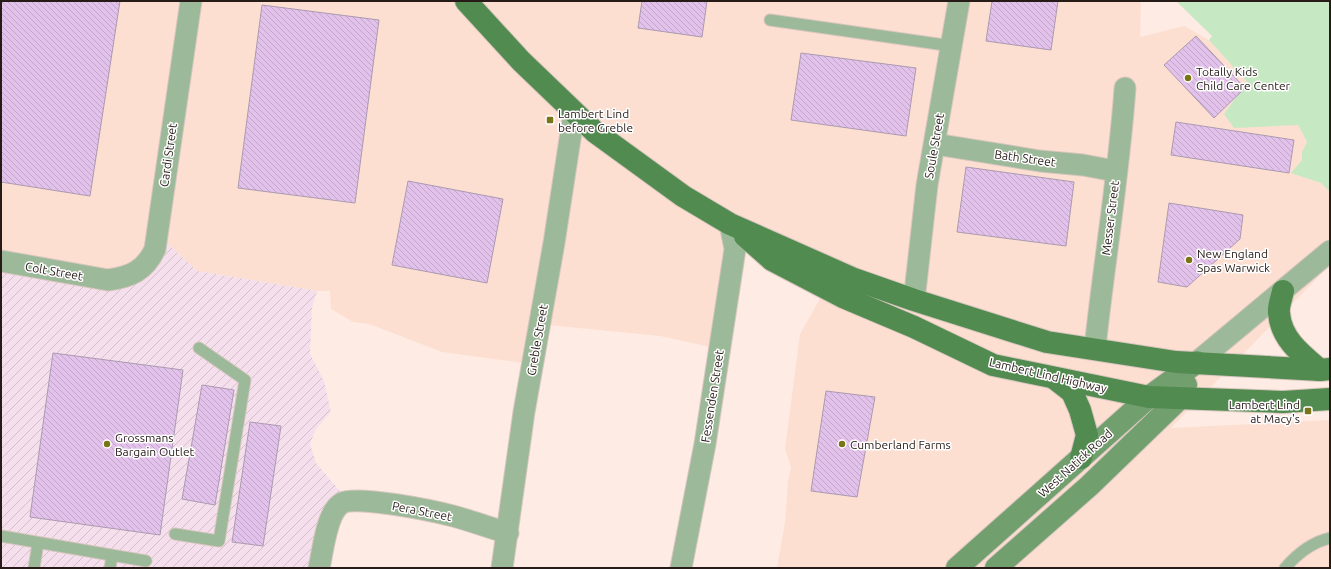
<svg xmlns="http://www.w3.org/2000/svg" width="1331" height="569" font-family="Ubuntu,sans-serif">
	<style>
		.built { fill: #fddfd1 }
		.industrial { fill: url(#industrial-furrows) }
		.park { fill: #c6e8c2 }
		.building { fill: url(#building-back-hatch); stroke: #ab9ab0 }
		.lines { fill: none; stroke-linecap: round; stroke-linejoin: round }
		.service-casing { stroke: #d7c6bf; stroke-width: 13 }
		.minor-casing { stroke: #d7c6bf; stroke-width: 23 }
		.secondary-casing { stroke: #d7c6bf; stroke-width: 24 }
		.primary-casing { stroke: #d7c6bf; stroke-width: 24 }
		.service { stroke: #9cba99; stroke-width: 11 }
		.minor { stroke: #9cba99; stroke-width: 21 }
		.secondary { stroke: #729f6e; stroke-width: 22 }
		.primary { stroke: #528b4f; stroke-width: 22 }
		.poi-dot { fill: #7a7418; stroke: #fff; stroke-width: 1.5 }
		.labels { text-anchor: middle; dominant-baseline: central; stroke-width: 3; stroke-linejoin: round; paint-order: stroke }
		.poi-label { font-size: 12px; fill: #261b17; stroke: #fff; text-anchor: start }
		.street-label { font-size: 12px; fill: #261b17; stroke: #fff }
	</style>
	<defs>
		<pattern id="industrial-furrows" width="10" height="10" patternUnits="userSpaceOnUse"><rect width="10" height="10" fill="#f5dfed"/><path d="M-1 1l2-2M0 10L10 0M9 11l2-2" fill="none" stroke="#d2bfca"/></pattern>
		<pattern id="building-back-hatch" width="6" height="6" patternUnits="userSpaceOnUse"><rect width="6" height="6" fill="#e2c2eb"/><path d="M-1 5l2 2M0 0l6 6M5-1l2 2" fill="none" stroke="#c2a6c9"/></pattern>
	</defs>
	<rect width="100%" height="100%" fill="#feece4"/>
	<!-- built -->
	<polygon class="built" points="1,1 1141,1 1140,37 1184,26 1209,40 1247,82 1224,114 1298,125 1307,142 1303,152 1302,160 1292,173 1321,183 1330,192 1330,265 1171,428 1330,420 1330,568 777,568 785,522 788,481 791,467 785,449 800,334 825,290 737,227 719,349 660,336 547,325 530,364 442,352 369,324 353,322 331,309 330,291 317,291 197,271 159,235 151,253 116,277 1,259"/>
	<!-- industrial -->
	<polygon class="industrial" points="159,235 197,271 317,291 312,308 310,354 324,381 331,412 316,429 310,444 316,463 345,497 319,568 1,568 1,259 102,278 134,271"/>
	<!-- park -->
	<polygon class="park" points="1176,1 1330,1 1330,192 1321,183 1291,173 1302,160 1302,152 1307,142 1298,125 1234,128 1224,114 1247,82 1209,40 1212,36"/>
	<!-- building -->
	<g class="building">
		<polygon points="1,1 120,1 90,196 1,182"/>
		<polygon points="642,1 707,1 702,37 638,28"/>
		<polygon points="992,1 1058,1 1051,50 986,41"/>
		<polygon points="262,5 379,20 355,203 238,188"/>
		<polygon points="1196,36 1245,88 1214,118 1164,65"/>
		<polygon points="801,53 916,68 906,136 791,120"/>
		<polygon points="1176,122 1294,140 1289,173 1171,155"/>
		<polygon points="966,167 1074,182 1066,246 957,232"/>
		<polygon points="408,181 503,199 487,283 392,265"/>
		<polygon points="1169,203 1243,215 1240,239 1187,287 1158,282"/>
		<polygon points="53,353 183,370 160,535 30,517"/>
		<polygon points="202,385 234,390 215,505 182,499"/>
		<polygon points="826,391 875,397 857,497 811,491"/>
		<polygon points="250,422 281,426 263,546 232,542"/>
	</g>
	<g class="lines">
		<!-- service casing -->
		<g class="service-casing">
			<g id="service">
				<polyline points="770,20 952,46"/>
				<polyline points="175,534 219,541 245,380 199,348"/>
				<polyline points="1,536 146,561"/>
				<polyline points="34,568 38,543"/>
				<polyline points="110,568 112,556"/>
				<path d="M1285 568C1297 554 1312 542 1330 538"/>
			</g>
		</g>
		<!-- minor casing -->
		<g class="minor-casing">
			<g id="minor">
				<polyline points="935,144 1040,161 1083,165 1115,171"/>
				<path d="M1 261 108 280C130 277 145 271 155 249L191 1"/>
				<polyline points="915,292 927,185 959,1"/>
				<path d="M1095 348C1104 262 1119 175 1125 88"/>
				<polyline points="1197,362 1330,251"/>
				<path d="M319 568C323 552 326 512 342 503 357 495 434 511 453 516 472 521 490 528 508 533"/>
				<polyline points="502,568 524,412 554,243 574,113"/>
				<polyline points="681,568 705,444 735,249 730,224"/>
			</g>
		</g>
		<!-- secondary casing -->
		<g class="secondary-casing">
			<g id="secondary">
				<polyline points="957,568 1149,397 1197,362"/>
				<polyline points="996,568 1089,486 1179,399 1186,385"/>
			</g>
		</g>
		<!-- primary casing -->
		<g class="primary-casing">
			<g id="primary">
				<polyline points="466,1 521,61 595,132 683,196 730,224 854,279 914,300 1047,342 1176,362 1320,370 1330,369"/>
				<polyline points="745,236 772,260 843,297 914,327 993,365 1149,397 1283,402 1330,399"/>
				<path d="M1283 291C1282 297 1278 306 1279 313 1281 339 1301 354 1320 370"/>
				<polyline points="1054,378 1072,392 1080,410 1087,435 1081,458"/>
			</g>
		</g>
		<!-- service -->
		<use href="#service" class="service"/>
		<!-- minor -->
		<use href="#minor" class="minor"/>
		<!-- secondary -->
		<use href="#secondary" class="secondary"/>
		<!-- primary -->
		<use href="#primary" class="primary"/>
	</g>
	<!-- markers -->
	<g class="poi-dot">
		<circle cx="1188" cy="78" r="4"/>
		<rect x="546" y="116" width="8" height="8" rx="2"/>
		<circle cx="1189" cy="260" r="4"/>
		<rect x="1304" y="407" width="8" height="8" rx="2"/>
		<circle cx="107" cy="444" r="4"/>
		<circle cx="842" cy="444" r="4"/>
	</g>
	<g class="labels">
		<!-- poi labels -->
		<g class="poi-label">
			<text x="1196" y="71">Totally Kids<tspan x="1196" dy="14">Child Care Center</tspan></text>
			<text x="558" y="113">Lambert Lind<tspan x="558" dy="14">before Greble</tspan></text>
			<text x="1197" y="253">New England<tspan x="1197" dy="14">Spas Warwick</tspan></text>
			<text x="1300" y="404" text-anchor="end">Lambert Lind<tspan x="1300" dy="14">at Macy's</tspan></text>
			<text x="115" y="437">Grossmans<tspan x="115" dy="14">Bargain Outlet</tspan></text>
			<text x="850" y="444">Cumberland Farms</text>
		</g>
		<!-- street labels -->
		<g class="street-label">
			<text transform="translate(934 146) rotate(-80)">Soule Street</text>
			<text transform="translate(168 155) rotate(-82)">Cardi Street</text>
			<text transform="translate(1025 158) rotate(8)">Bath Street</text>
			<text transform="translate(1110 218) rotate(-83)">Messer Street</text>
			<text transform="translate(54 271) rotate(10)">Colt Street</text>
			<text transform="translate(537 340) rotate(-80)">Greble Street</text>
			<text transform="translate(1048 375) rotate(13)">Lambert Lind Highway</text>
			<text transform="translate(712 396) rotate(-81)">Fessenden Street</text>
			<text transform="translate(1075 463) rotate(-42)">West Natick Road</text>
			<text transform="translate(422 511) rotate(11)">Pera Street</text>
		</g>
	</g>
	<!-- border -->
	<rect width="1331" height="569" fill="none" stroke="#261b17" stroke-width="4"/>
</svg>
